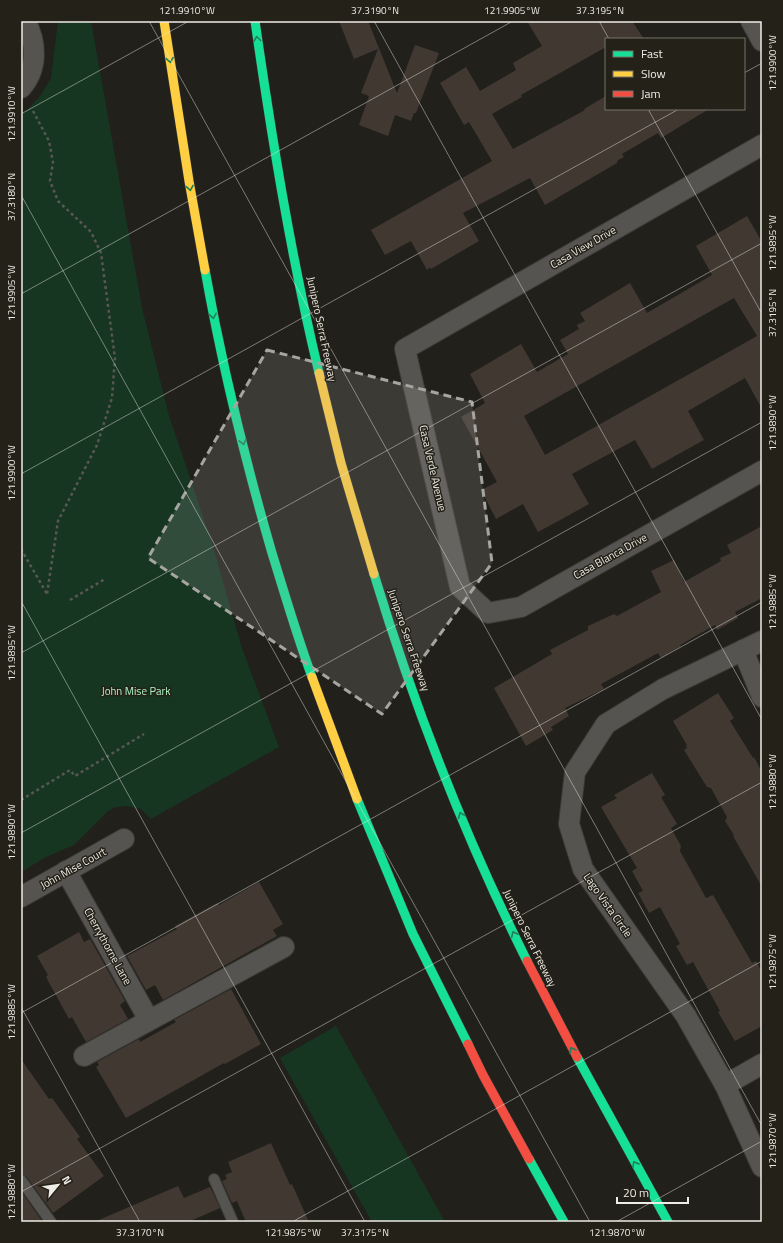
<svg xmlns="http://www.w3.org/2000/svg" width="783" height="1243" font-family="'Titillium Web',sans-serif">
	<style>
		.green { fill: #163622 }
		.building { fill: #413832; fill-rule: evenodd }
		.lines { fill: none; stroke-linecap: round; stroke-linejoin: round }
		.lane-casing { stroke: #3c3b37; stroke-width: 12 }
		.street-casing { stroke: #3c3b37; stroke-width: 22 }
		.fast-casing { stroke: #3c3b37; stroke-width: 10 }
		.slow-casing { stroke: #3c3b37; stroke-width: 10 }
		.jam-casing { stroke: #3c3b37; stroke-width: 10 }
		.path { stroke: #585754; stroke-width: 2.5; stroke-dasharray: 3 3; stroke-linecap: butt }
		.lane { stroke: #555451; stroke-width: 10 }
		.street { stroke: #555451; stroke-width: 20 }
		.fast { stroke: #16e098; stroke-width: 9 }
		.slow { stroke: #ffcf43; stroke-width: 9 }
		.jam { stroke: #f24e42; stroke-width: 9 }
		.oneway { stroke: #1d8058 }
		.marked { fill: #a6a59f; fill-opacity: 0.2; stroke: #a6a59f; stroke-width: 3; stroke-dasharray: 8 5; stroke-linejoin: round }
		.ticks { fill: none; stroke: #eeece6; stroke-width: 1; stroke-opacity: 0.45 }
		.labels { text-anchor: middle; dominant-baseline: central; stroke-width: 3; stroke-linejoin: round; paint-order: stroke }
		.street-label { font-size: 11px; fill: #eeece6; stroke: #242118 }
		.park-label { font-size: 11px; fill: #abf5c3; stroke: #242118 }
		.neatline { fill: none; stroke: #eeece6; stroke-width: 1.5 }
		.ticks-label { font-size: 10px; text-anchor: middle; fill: #eeece6 }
	</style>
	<rect width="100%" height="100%" fill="#21201b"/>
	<!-- green -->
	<g class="green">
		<polygon points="58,21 91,21 142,308 169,416 211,540 242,648 279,747 151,819 141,809 127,806 116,807 108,811 74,845 46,857 21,872 21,114 26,111 41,95 51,78"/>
		<polygon points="336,1026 445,1222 372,1222 280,1058"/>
	</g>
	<!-- building -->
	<g class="building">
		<polygon points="339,21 368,21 397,93 415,45 439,53 416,113 414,113 411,121 395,115 388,136 359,125 369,96 361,93 378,49 354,59"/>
		<polygon points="527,21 632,21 644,39 606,39 606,47 521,95 522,97 492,114 513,149 585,110 584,109 606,96 606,109 709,109 661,138 658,133 622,154 624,157 618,160 617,163 545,205 530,178 463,213 479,241 431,269 430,267 427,270 411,241 385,255 371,230 492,161 469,122 464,125 440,83 466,67 480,91 516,70 513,63 542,46"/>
		<path d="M747 216 762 242V409L745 378 688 411 704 440 675 456 652 469 635 440 572 474 589 504 562 519 538 532 523 504 496 519 481 490 497 482 461 417 485 403 470 374 521 344 537 372 568 354 560 340 579 329 577 325 585 321 580 313 630 283 647 313 712 275 696 246ZM734 298 757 336 545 455 524 416Z"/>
		<polygon points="762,526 762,598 735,612 738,618 717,630 715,625 680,645 681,646 661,658 658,653 601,684 604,689 565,708 569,716 551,727 553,730 526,746 494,688 552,654 550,650 588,630 588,626 614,614 617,616 661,592 651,571 674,560 684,582 721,561 720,558 731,553 727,545"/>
		<polygon points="718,693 734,718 730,721 753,758 754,757 762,772 762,887 733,836 734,835 725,821 727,817 711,788 707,787 684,750 687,748 686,746 687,745 673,721"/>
		<polygon points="652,773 665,795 661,797 677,824 671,828 681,846 680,851 706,898 713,895 752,963 756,961 762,972 762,1026 735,1041 718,1012 720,1011 693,962 687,965 676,946 680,944 660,907 649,913 638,893 643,891 632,871 637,868 601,807 617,798 614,795"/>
		<polygon points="259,882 283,924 273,930 277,936 163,1000 155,985 146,990 127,956 177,929 175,926 217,903 219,905"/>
		<polygon points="79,932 84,942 90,939 125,1001 120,1005 128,1019 86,1042 72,1017 69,1019 46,977 48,975 37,956"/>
		<polygon points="231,989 261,1044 225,1064 224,1063 126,1118 96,1067 99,1065 97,1062 139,1039 140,1042 176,1022 174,1020"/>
		<polygon points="21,1059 49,1099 52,1098 80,1137 77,1139 104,1176 53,1213 26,1176 21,1174"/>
		<polygon points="271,1143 290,1185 292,1184 309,1222 246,1222 237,1201 232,1203 222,1181 227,1179 225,1175 232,1172 228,1162"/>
		<polygon points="178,1186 184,1198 210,1187 220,1208 188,1222 94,1222"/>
		<polygon points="21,1191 42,1221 40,1222 21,1222"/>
	</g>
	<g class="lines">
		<!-- lane casing -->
		<g class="lane-casing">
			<g id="lane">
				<polyline points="214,1179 233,1222"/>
				<polyline points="21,1180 51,1222"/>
			</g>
		</g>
		<!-- street casing -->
		<g class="street-casing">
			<g id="street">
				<polyline points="751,21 762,41"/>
				<path d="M21 88C38 69 37 42 25 21"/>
				<polyline points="762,145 405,349 460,587 488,613 521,607 762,471"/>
				<polyline points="762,641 663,689 606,724 575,772 569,824 583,869 686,1016 725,1085 762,1167"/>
				<polyline points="743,650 762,697"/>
				<polyline points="66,871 149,1020"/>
				<polyline points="21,897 124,839"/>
				<polyline points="84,1056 284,947"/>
				<polyline points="725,1085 762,1064"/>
			</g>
		</g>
		<!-- fast casing -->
		<g class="fast-casing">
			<g id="fast">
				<path d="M255 21C272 139 291 257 319 373"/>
				<path d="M205 270C222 365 245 460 272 553 285 595 297 636 312 677"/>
				<path d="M374 574C414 706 465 837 527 961"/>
				<polyline points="357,799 413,934 468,1044"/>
				<polyline points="577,1057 668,1222"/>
				<polyline points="529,1159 564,1222"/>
			</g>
		</g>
		<!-- slow casing -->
		<g class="slow-casing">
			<g id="slow">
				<polyline points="164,21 189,181 205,270"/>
				<polyline points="319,373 341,463 374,574"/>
				<polyline points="312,677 357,799"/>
			</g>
		</g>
		<!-- jam casing -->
		<g class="jam-casing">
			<g id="jam">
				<polyline points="527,961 577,1057"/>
				<polyline points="468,1044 483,1075 529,1159"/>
			</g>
		</g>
		<!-- path -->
		<g class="path">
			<polyline points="33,111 49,141 53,162 50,181 58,201 91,232 101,253 115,358 112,398 97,445 58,521 47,594"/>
			<polyline points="21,549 47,594"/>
			<polyline points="70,600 105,579"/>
			<polyline points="21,800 70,770 75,776 144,734"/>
		</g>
		<!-- lane -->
		<use href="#lane" class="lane"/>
		<!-- street -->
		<use href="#street" class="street"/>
		<!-- fast -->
		<use href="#fast" class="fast"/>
		<!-- slow -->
		<use href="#slow" class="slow"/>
		<!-- jam -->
		<use href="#jam" class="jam"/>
	</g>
	<!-- one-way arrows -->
	<defs><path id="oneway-chevron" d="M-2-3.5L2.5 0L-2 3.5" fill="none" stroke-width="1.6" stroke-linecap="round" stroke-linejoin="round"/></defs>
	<g class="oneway">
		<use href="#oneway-chevron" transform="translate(257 39) rotate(-98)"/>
		<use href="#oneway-chevron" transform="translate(170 60) rotate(81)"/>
		<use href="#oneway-chevron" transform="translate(190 188) rotate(80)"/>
		<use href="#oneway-chevron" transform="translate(213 316) rotate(80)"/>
		<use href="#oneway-chevron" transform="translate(243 442) rotate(76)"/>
		<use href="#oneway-chevron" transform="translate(461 815) rotate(-112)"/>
		<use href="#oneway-chevron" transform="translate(514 934) rotate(-116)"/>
		<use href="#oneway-chevron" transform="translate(572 1050) rotate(-119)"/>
		<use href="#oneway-chevron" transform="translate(635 1164) rotate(-119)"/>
	</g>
	<!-- marked area -->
	<path class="marked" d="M267 350 472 402 492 563 382 714 148 558Z"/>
	<!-- ticks -->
	<path class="ticks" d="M149 21 762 1126M374 21 762 720M599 21 609 39M744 73 762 63M648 109 762 314M21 114 189 21M21 195 590 1222M21 294 513 21M21 474 679 109M21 601 365 1222M21 653 762 243M21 833 762 422M21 1007 140 1222M21 1013 762 602M21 1192 762 782M292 1222 762 961M616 1222 762 1141"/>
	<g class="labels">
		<!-- street labels -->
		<g class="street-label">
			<text transform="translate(583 247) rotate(-30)">Casa View Drive</text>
			<text transform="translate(322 329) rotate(78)">Junipero Serra Freeway</text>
			<text transform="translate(433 468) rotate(77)">Casa Verde Avenue</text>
			<text transform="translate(610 556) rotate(-29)">Casa Blanca Drive</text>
			<text transform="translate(409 640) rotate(71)">Junipero Serra Freeway</text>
			<text transform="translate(73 868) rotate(-29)">John Mise Court</text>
			<text transform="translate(608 905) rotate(55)">Lago Vista Circle</text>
			<text transform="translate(530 938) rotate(64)">Junipero Serra Freeway</text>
			<text transform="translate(108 946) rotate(61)">Cherrythorne Lane</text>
		</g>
		<!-- park labels -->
		<g class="park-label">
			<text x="136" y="691">John Mise Park</text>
		</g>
	</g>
	<!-- border -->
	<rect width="783" height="1243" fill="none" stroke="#242118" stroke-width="44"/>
	<!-- legend -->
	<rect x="605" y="38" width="140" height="72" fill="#242118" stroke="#75726a"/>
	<rect x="613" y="51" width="20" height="6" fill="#16e098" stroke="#75726a"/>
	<text x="641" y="58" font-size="12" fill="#eeece6">Fast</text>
	<rect x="613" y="71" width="20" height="6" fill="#ffcf43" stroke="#75726a"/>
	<text x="641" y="78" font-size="12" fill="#eeece6">Slow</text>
	<rect x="613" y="91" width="20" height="6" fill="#f24e42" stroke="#75726a"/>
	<text x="641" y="98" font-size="12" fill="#eeece6">Jam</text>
	<!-- north arrow -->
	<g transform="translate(58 1185) rotate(61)" stroke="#242118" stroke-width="3" paint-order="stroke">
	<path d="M0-3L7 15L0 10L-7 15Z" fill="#eeece6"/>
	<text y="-6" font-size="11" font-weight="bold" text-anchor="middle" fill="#eeece6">N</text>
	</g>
	<!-- scale -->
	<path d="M617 1197v6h71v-6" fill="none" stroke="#eeece6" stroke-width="2"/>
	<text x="623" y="1197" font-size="12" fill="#eeece6" stroke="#242118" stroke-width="3" paint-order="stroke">20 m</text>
	<rect x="22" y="22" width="739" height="1199" class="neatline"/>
	<g class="ticks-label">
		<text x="187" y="14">121.9910°W</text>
		<text x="375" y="14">37.3190°N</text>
		<text x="512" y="14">121.9905°W</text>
		<text x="600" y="14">37.3195°N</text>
		<text transform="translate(772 63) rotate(-90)" y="4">121.9900°W</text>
		<text transform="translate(11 114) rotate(-90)" y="4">121.9910°W</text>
		<text transform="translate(11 197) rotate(-90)" y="4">37.3180°N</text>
		<text transform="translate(772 243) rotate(-90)" y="4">121.9895°W</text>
		<text transform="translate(11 293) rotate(-90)" y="4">121.9905°W</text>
		<text transform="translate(772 313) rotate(-90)" y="4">37.3195°N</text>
		<text transform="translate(772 423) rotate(-90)" y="4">121.9890°W</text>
		<text transform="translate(11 473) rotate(-90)" y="4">121.9900°W</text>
		<text transform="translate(772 602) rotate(-90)" y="4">121.9885°W</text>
		<text transform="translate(11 653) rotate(-90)" y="4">121.9895°W</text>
		<text transform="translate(772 782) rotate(-90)" y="4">121.9880°W</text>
		<text transform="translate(11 832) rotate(-90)" y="4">121.9890°W</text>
		<text transform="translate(772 962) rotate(-90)" y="4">121.9875°W</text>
		<text transform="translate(11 1012) rotate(-90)" y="4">121.9885°W</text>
		<text transform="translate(772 1141) rotate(-90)" y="4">121.9870°W</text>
		<text transform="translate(11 1192) rotate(-90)" y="4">121.9880°W</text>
		<text x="140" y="1236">37.3170°N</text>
		<text x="293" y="1236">121.9875°W</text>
		<text x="365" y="1236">37.3175°N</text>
		<text x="617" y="1236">121.9870°W</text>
	</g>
</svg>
